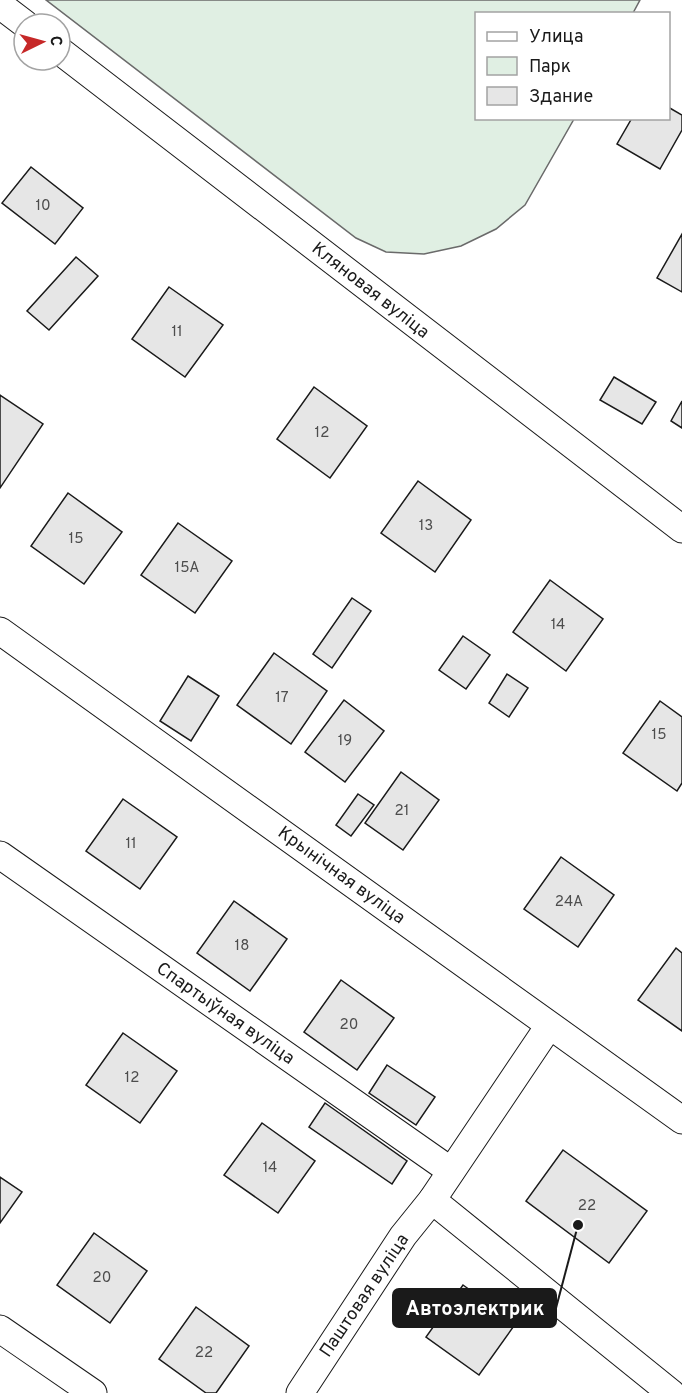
<svg xmlns="http://www.w3.org/2000/svg" width="682" height="1393" font-family="Overpass,sans-serif">
	<style>
		.green { fill: #e0efe3; stroke: #6a6a6a; stroke-width: 1.5 }
		.building { fill: #e6e6e6; stroke: #1a1a1a; stroke-width: 1.5 }
		.lines { fill: none; stroke-linecap: round; stroke-linejoin: round }
		.street-casing { stroke: #1a1a1a; stroke-width: 29 }
		.street { stroke: #fff; stroke-width: 27 }
		.labels { text-anchor: middle; dominant-baseline: central; stroke-width: 4.5; stroke-linejoin: round; paint-order: stroke }
		.number-label { font-size: 15px; fill: #4d4d4d }
		.street-label { font-size: 18px; fill: #1a1a1a; stroke: #fff }
		.leader { fill: none; stroke: #1a1a1a; stroke-width: 2 }
		.callout-dot { fill: #1a1a1a; stroke: #fff; stroke-width: 2 }
		.callout { fill: #1a1a1a; stroke: #1a1a1a; stroke-width: 2 }
		.callout-label { font-size: 20px; text-anchor: middle; font-weight: bold; fill: #fff }
	</style>
	<rect width="100%" height="100%" fill="#fff"/>
	<!-- green -->
	<polygon class="green" points="46,0 640,0 633,13 476,14 476,118 574,119 525,205 496,229 461,246 424,254 386,252 356,238"/>
	<!-- building -->
	<g class="building">
		<polygon points="668,107 682,115 682,130 660,169 617,144 632,118 668,118"/>
		<polygon points="31,167 83,208 55,244 2,203"/>
		<polygon points="682,234 682,292 657,278"/>
		<polygon points="76,257 98,276 49,330 27,311"/>
		<polygon points="169,287 223,325 185,377 132,339"/>
		<polygon points="614,377 656,402 642,424 600,400"/>
		<polygon points="314,387 367,426 330,478 277,439"/>
		<polygon points="0,395 43,424 0,488"/>
		<polygon points="682,401 682,428 671,421"/>
		<polygon points="418,481 471,520 435,572 381,533"/>
		<polygon points="68,493 122,532 84,584 31,546"/>
		<polygon points="178,523 232,561 195,613 141,575"/>
		<polygon points="550,580 603,619 566,671 513,632"/>
		<polygon points="352,598 371,611 332,668 313,654"/>
		<polygon points="463,636 490,655 466,689 439,670"/>
		<polygon points="274,653 327,691 291,744 237,705"/>
		<polygon points="507,674 528,688 509,717 489,703"/>
		<polygon points="188,676 219,696 191,741 160,721"/>
		<polygon points="344,700 384,731 345,782 305,752"/>
		<polygon points="660,701 682,717 682,783 677,791 623,753"/>
		<polygon points="401,772 439,800 403,850 365,823"/>
		<polygon points="358,794 374,805 351,836 336,825"/>
		<polygon points="123,799 177,837 140,889 86,851"/>
		<polygon points="561,857 614,895 578,947 524,909"/>
		<polygon points="234,901 287,939 250,991 197,953"/>
		<polygon points="676,948 682,953 682,1031 638,1000"/>
		<polygon points="341,980 394,1018 357,1070 304,1032"/>
		<polygon points="123,1033 177,1071 140,1123 86,1085"/>
		<polygon points="387,1065 435,1097 416,1125 369,1093"/>
		<polygon points="325,1103 407,1161 392,1184 309,1127"/>
		<polygon points="262,1123 315,1161 278,1213 224,1175"/>
		<polygon points="563,1150 647,1211 609,1263 526,1201"/>
		<polygon points="0,1177 22,1192 0,1223"/>
		<polygon points="94,1233 147,1271 110,1323 57,1285"/>
		<polygon points="463,1285 516,1323 479,1375 426,1337"/>
		<polygon points="196,1307 249,1346 216,1393 206,1393 159,1359"/>
	</g>
	<g class="lines">
		<!-- street casing -->
		<g class="street-casing">
			<g id="street">
				<polyline points="0,5 25,24"/>
				<polyline points="60,51 682,529"/>
				<polyline points="0,631 682,1120"/>
				<polyline points="0,855 451,1171"/>
				<polyline points="432,1200 671,1393"/>
				<polyline points="0,1329 93,1393"/>
				<polyline points="300,1393 403,1236 432,1200 549,1026"/>
			</g>
		</g>
		<!-- street -->
		<use href="#street" class="street"/>
	</g>
	<g class="labels">
		<!-- number labels -->
		<g class="number-label">
			<text x="43" y="206">10</text>
			<text x="177" y="332">11</text>
			<text x="322" y="433">12</text>
			<text x="426" y="526">13</text>
			<text x="76" y="539">15</text>
			<text x="187" y="568">15А</text>
			<text x="558" y="625">14</text>
			<text x="282" y="698">17</text>
			<text x="659" y="735">15</text>
			<text x="345" y="741">19</text>
			<text x="402" y="811">21</text>
			<text x="131" y="844">11</text>
			<text x="569" y="902">24А</text>
			<text x="242" y="946">18</text>
			<text x="349" y="1025">20</text>
			<text x="132" y="1078">12</text>
			<text x="270" y="1168">14</text>
			<text x="587" y="1206">22</text>
			<text x="102" y="1278">20</text>
			<text x="204" y="1353">22</text>
		</g>
		<!-- street labels -->
		<g class="street-label">
			<text transform="translate(370 291) rotate(38)">Кляновая вуліца</text>
			<text transform="translate(341 876) rotate(36)">Крынічная вуліца</text>
			<text transform="translate(225 1014) rotate(35)">Спартыўная вуліца</text>
			<text transform="translate(365 1296) rotate(-56)">Паштовая вуліца</text>
		</g>
	</g>
	<!-- callouts -->
	<path class="leader" d="M578 1225L556 1308"/>
	<circle class="callout-dot" cx="578" cy="1225" r="6"/>
	<rect class="callout" x="393" y="1289" width="163" height="38" rx="6"/>
	<g class="callout-label">
		<text x="475" y="1315">Автоэлектрик</text>
	</g>
	<!-- legend -->
	<rect x="475" y="12" width="195" height="108" fill="#ffffff" stroke="#a3a3a3" stroke-width="1.5"/>
	<rect x="487" y="32" width="30" height="9" fill="#ffffff" stroke="#a3a3a3" stroke-width="1.5"/>
	<text x="529" y="42" font-size="18" fill="#1a1a1a">Улица</text>
	<rect x="487" y="57" width="30" height="18" fill="#e0efe3" stroke="#a3a3a3" stroke-width="1.5"/>
	<text x="529" y="72" font-size="18" fill="#1a1a1a">Парк</text>
	<rect x="487" y="87" width="30" height="18" fill="#e6e6e6" stroke="#a3a3a3" stroke-width="1.5"/>
	<text x="529" y="102" font-size="18" fill="#1a1a1a">Здание</text>
	<!-- north arrow -->
	<g transform="translate(42 42) rotate(85)"><circle r="28" fill="#ffffff" stroke="#a3a3a3" stroke-width="1.5"/>
	<path d="M0-4.5L10 22L0 15L-10 22Z" fill="#c62828"/>
	<text y="-9" font-size="16" font-weight="bold" text-anchor="middle" fill="#1a1a1a">С</text>
	</g>
</svg>
